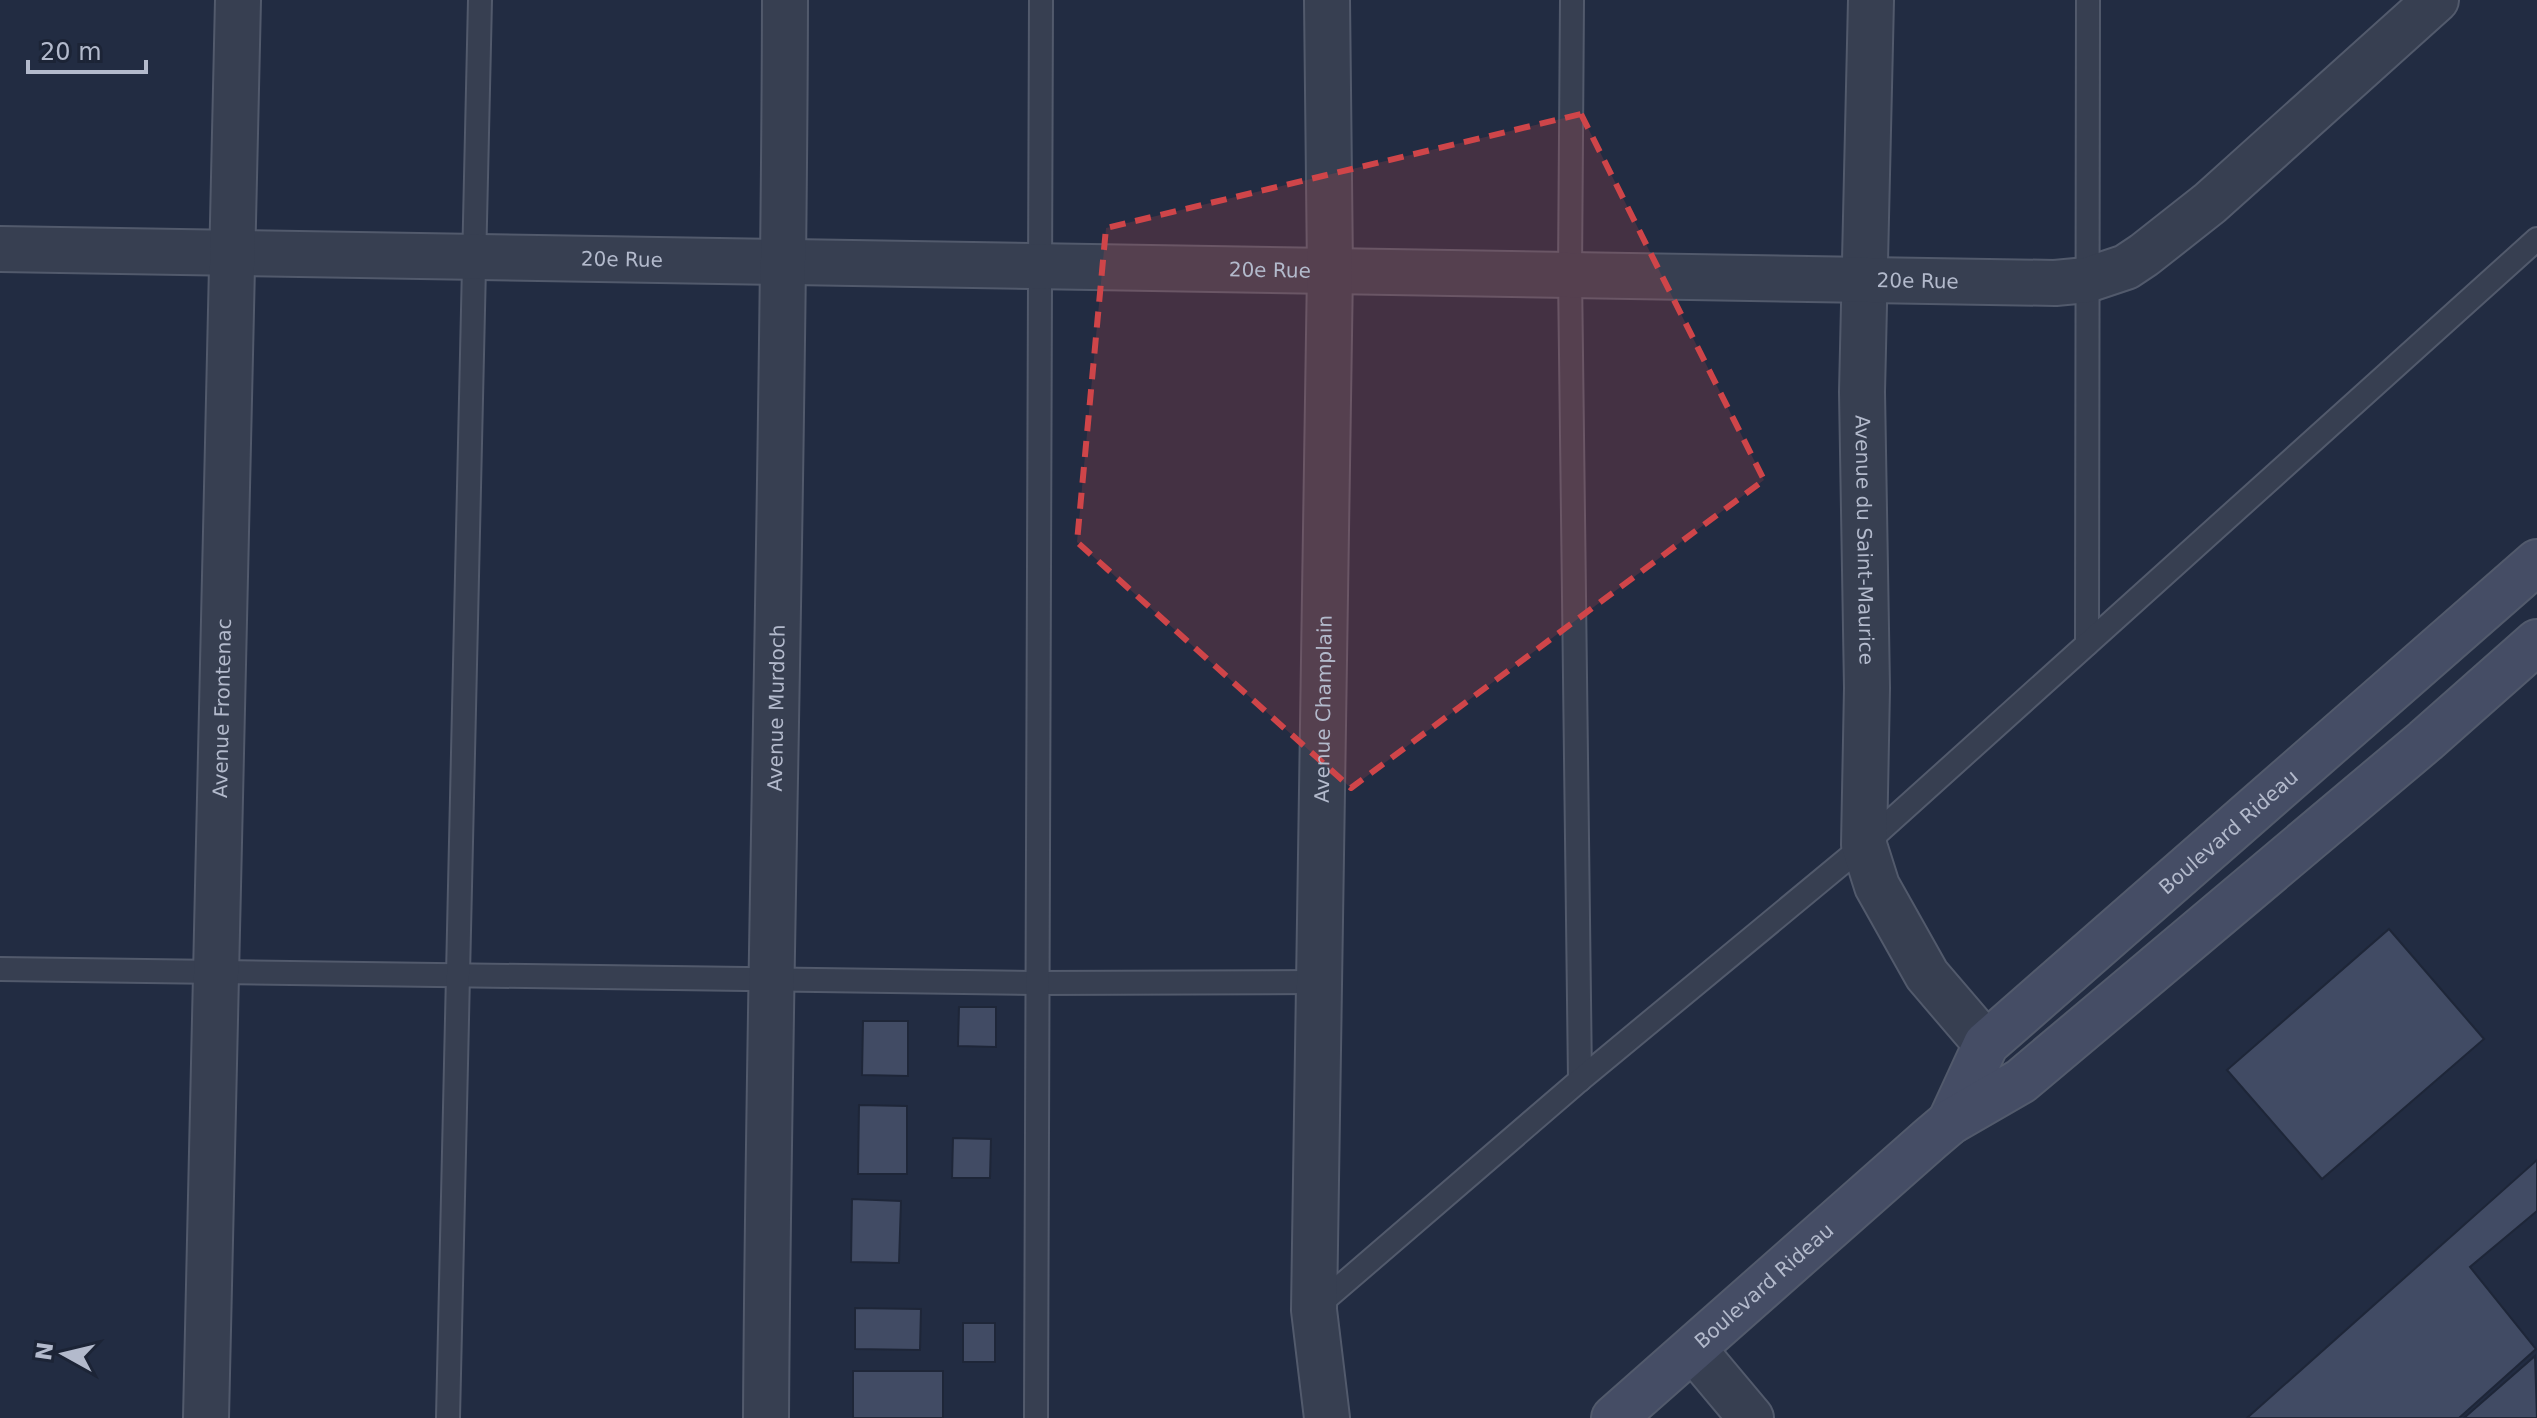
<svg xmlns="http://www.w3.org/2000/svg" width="2537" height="1418" font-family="'DejaVu Sans',sans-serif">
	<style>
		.building { fill: #414b64; stroke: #1e2638; stroke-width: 2 }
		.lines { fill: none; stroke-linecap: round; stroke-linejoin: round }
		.service-casing { stroke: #525a6c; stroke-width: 26 }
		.minor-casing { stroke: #525a6c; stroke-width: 48 }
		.tertiary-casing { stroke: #525a6c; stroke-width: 48 }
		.secondary-casing { stroke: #525a6c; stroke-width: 48 }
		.service { stroke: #373f51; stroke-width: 22 }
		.minor { stroke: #373f51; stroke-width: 44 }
		.tertiary { stroke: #373f51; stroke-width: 44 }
		.secondary { stroke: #454d65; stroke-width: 44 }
		.marked { fill: #cf4549; fill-opacity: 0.2; stroke: #cf4549; stroke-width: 6; stroke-dasharray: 16 10; stroke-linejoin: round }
		.labels { text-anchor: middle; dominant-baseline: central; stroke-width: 8; stroke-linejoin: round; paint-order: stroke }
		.street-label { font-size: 20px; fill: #b3bacc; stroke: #1c2436 }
	</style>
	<rect width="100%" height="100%" fill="#222c42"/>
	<!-- building -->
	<g class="building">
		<polygon points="2389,929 2484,1039 2322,1179 2227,1070"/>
		<polygon points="959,1007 996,1007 996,1047 958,1046"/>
		<polygon points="863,1021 908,1021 908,1076 862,1075"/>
		<polygon points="859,1105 907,1106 907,1174 858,1174"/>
		<polygon points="953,1138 991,1139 990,1178 952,1178"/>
		<polygon points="2537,1160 2537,1211 2470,1267 2536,1349 2459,1418 2247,1418"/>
		<polygon points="852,1199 901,1201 899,1263 851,1262"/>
		<polygon points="855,1308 921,1309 920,1350 855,1349"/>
		<rect x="963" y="1323" width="32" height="39"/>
		<polygon points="2535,1356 2537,1418 2464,1418"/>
		<rect x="853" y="1371" width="90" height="47"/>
	</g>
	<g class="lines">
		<!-- service casing -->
		<g class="service-casing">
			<g id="service">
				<polyline points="1572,0 1570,274 1580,1080"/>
				<polyline points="2087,644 2088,0"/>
				<polyline points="0,969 1036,983 1317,982"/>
				<polyline points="1314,1309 1580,1080 1864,845 2537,239"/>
				<polyline points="448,1418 480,0"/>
				<polyline points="1036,1418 1041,0"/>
			</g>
		</g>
		<!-- minor casing -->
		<g class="minor-casing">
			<g id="minor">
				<path id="s1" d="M1871 0 1862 392 1867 688 1864 845 1877 886 1927 975 1986 1044"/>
				<path id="s2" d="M0 249 2055 283 2087 280 2126 267 2144 255 2210 203 2436 0"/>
				<polyline points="1694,1350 1751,1418"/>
				<path id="s3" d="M206 1418 238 0"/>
				<path id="s4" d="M1327 1418 1314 1310 1330 270 1327 0"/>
			</g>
		</g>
		<!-- tertiary casing -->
		<g class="tertiary-casing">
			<g id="tertiary">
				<path id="s5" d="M766 1418C769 945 784 473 785 0"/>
			</g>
		</g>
		<!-- secondary casing -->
		<g class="secondary-casing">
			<g id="secondary">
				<path id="s6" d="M1950 1122 1986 1044 2537 562"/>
				<path id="s7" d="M1614 1418 1930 1139 1950 1122 2021 1081 2425 741 2537 642"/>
			</g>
		</g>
		<!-- service -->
		<use href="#service" class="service"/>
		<!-- minor -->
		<use href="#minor" class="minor"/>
		<!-- tertiary -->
		<use href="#tertiary" class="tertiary"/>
		<!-- secondary -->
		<use href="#secondary" class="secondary"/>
	</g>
	<!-- marked area -->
	<path class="marked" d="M1581 114 1764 480 1351 788 1077 542 1106 228Z"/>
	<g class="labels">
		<!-- street labels -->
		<g class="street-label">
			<text stroke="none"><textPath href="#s2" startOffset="622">20e Rue</textPath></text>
			<text stroke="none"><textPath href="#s2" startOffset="1270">20e Rue</textPath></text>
			<text stroke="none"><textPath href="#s2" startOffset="1918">20e Rue</textPath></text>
			<text stroke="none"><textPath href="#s1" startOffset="540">Avenue du Saint-Maurice</textPath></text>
			<text stroke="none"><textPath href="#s3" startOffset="710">Avenue Frontenac</textPath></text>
			<text stroke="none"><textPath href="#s5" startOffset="710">Avenue Murdoch</textPath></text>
			<text stroke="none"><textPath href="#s4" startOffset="710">Avenue Champlain</textPath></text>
			<text stroke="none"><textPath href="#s6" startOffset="408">Boulevard Rideau</textPath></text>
			<text stroke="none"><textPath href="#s7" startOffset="200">Boulevard Rideau</textPath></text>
		</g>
	</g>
	<!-- north arrow -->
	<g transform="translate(64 1354) rotate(278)" stroke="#1c2436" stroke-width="6" paint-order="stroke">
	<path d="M0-6L14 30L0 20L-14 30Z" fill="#b3bacc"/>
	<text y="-12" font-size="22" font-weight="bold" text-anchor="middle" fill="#b3bacc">N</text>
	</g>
	<!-- scale -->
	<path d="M28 60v12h118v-12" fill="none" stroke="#b3bacc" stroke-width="4"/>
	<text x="40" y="60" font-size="24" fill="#b3bacc" stroke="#1c2436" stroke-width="6" paint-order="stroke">20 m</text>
</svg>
